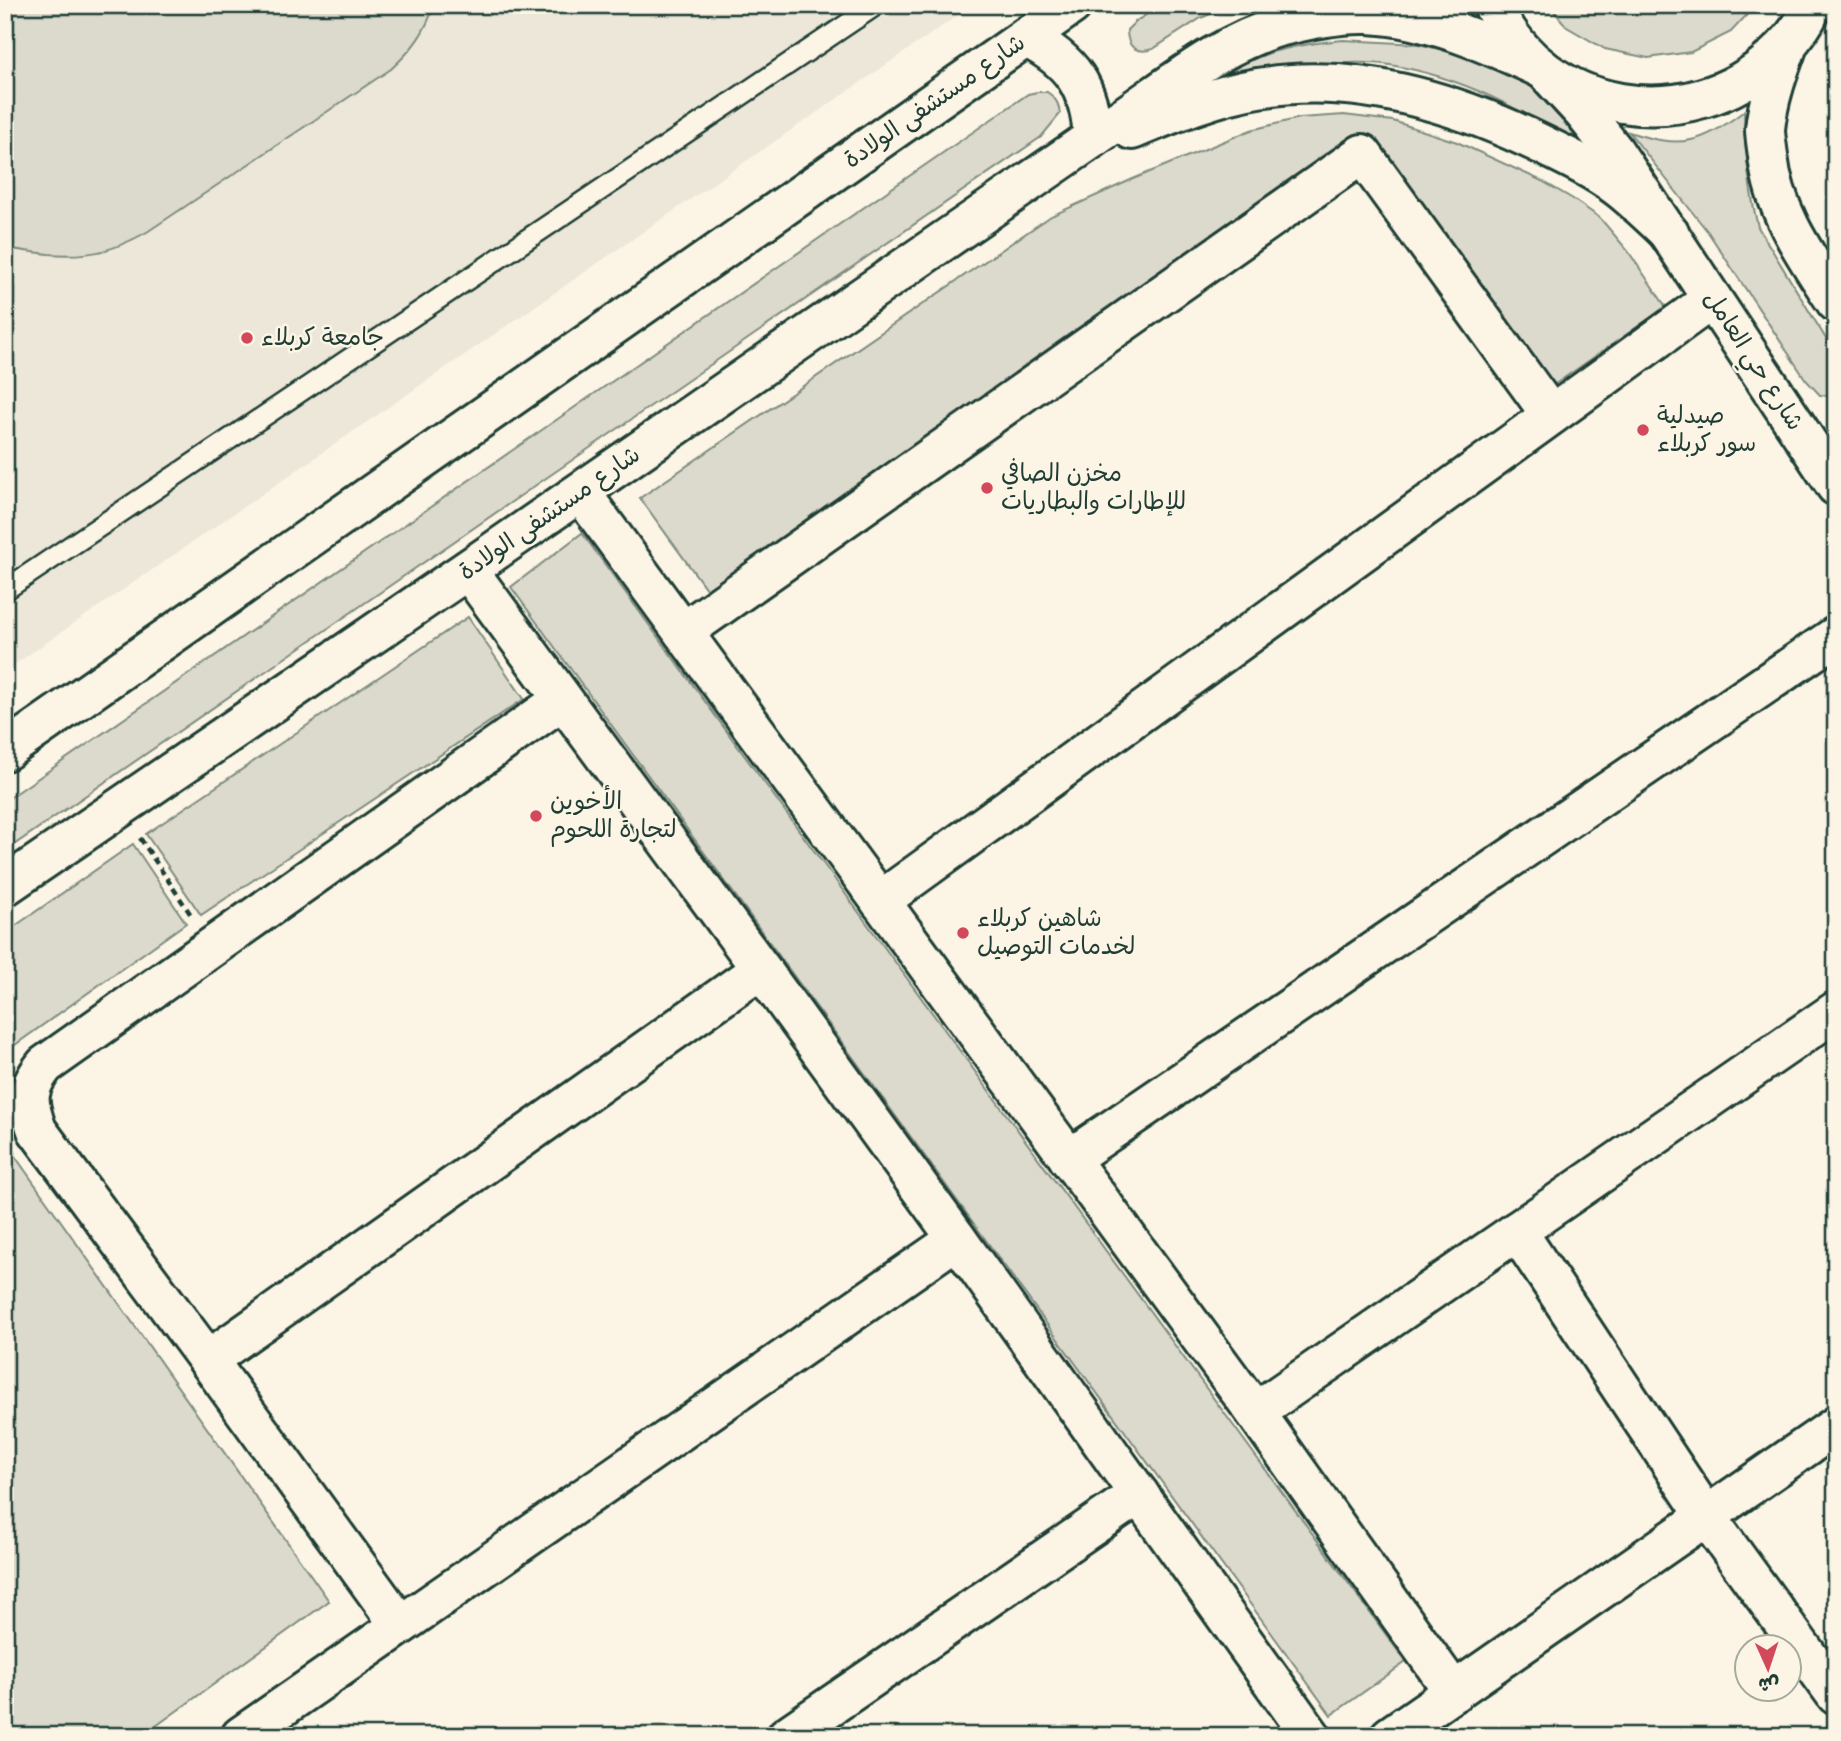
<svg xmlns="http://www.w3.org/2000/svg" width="1841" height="1741" font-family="Mynerve,'Playpen Sans Arabic',sans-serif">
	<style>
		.built { fill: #ece7d8 }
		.green { fill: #dcdacc; stroke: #7e8c80; stroke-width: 2 }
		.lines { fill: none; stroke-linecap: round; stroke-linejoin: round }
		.lane-casing { stroke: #1f3d34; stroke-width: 24 }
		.street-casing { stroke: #1f3d34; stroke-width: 44 }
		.secondary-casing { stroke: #1f3d34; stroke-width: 44 }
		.primary-casing { stroke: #1f3d34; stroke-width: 44 }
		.path { stroke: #1f3d34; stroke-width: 4.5; stroke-dasharray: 7 5; stroke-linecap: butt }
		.lane { stroke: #fcf5e5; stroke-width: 19 }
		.street { stroke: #fcf5e5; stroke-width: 38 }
		.secondary { stroke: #fcf5e5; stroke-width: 38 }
		.primary { stroke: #fcf5e5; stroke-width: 38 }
		.poi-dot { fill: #d1495b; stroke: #fcf5e5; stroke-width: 2.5 }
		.labels { text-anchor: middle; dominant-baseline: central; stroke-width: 5; stroke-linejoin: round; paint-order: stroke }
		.street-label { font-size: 24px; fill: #1f3d34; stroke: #fcf5e5 }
		.poi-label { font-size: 24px; fill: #1f3d34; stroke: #fcf5e5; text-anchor: start }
	</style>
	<rect width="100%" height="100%" fill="#fcf5e5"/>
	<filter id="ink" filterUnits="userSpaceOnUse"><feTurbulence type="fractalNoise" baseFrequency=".0143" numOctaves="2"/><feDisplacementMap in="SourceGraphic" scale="14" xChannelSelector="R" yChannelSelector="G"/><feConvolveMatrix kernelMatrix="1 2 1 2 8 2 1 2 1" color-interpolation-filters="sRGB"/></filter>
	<g filter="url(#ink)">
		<!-- built -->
		<polygon class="built" points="5,5 973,5 5,671"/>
		<!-- green -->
		<g class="green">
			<path d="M5 5H434C426 32 411 51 391 69L147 232C111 252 90 257 48 254 34 252 19 251 5 247Z"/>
			<path d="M1161 5H1231L1201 18 1153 49C1137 54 1127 48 1127 30L1135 22Z"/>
			<polygon points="1549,5 1756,5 1731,32 1691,52 1648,58 1605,49 1567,27"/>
			<path d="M1343 40 1418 44 1468 56 1535 85 1587 137 1584 149C1522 110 1464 77 1390 65 1367 61 1344 63 1321 65 1287 67 1254 71 1220 76 1238 67 1257 56 1276 51 1298 45 1320 42 1343 40Z"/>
			<path d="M1037 92H1047C1056 98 1059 104 1060 114L1041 137 5 851V801L1028 94Z"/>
			<path d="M1744 111C1745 150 1749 190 1758 227L1834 352 1836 357V393L1829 396 1820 395 1806 380 1708 232 1629 132C1681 149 1701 144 1744 111Z"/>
			<polygon points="1344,115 1393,121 1457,142 1542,181 1573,199 1600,218 1628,251 1666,307 1551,387 1363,143 712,597 640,498 1051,216 1133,179 1251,130 1300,118"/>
			<polygon points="582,533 1406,1662 1331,1715 511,587"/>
			<polygon points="468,617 524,699 201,915 146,834"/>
			<polygon points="133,844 186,923 5,1052 5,933"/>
			<polygon points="5,1142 329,1601 142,1736 5,1736"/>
		</g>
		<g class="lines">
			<!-- lane casing -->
			<g class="lane-casing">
				<polyline id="lane" points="5,590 876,5"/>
			</g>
			<!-- street casing -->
			<g class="street-casing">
				<g id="street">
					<polyline points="581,493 1255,1412 1454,1692"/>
					<polyline points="468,570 761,969 957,1239 1311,1736"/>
					<polyline points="683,632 1362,154 1551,415"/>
					<polyline points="880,901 1712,299"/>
					<polyline points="1069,1159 1836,636"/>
					<polyline points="1517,1231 1706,1516 1836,1695"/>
					<polyline points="208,1360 761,969"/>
					<polyline points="1255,1412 1836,1011"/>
					<path d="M400 1625 208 1360 37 1130C27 1101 25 1090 45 1065L562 700"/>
					<polyline points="241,1736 957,1239"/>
					<polyline points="787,1736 1139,1494"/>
					<polyline points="1390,1736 1836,1426"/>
				</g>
			</g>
			<!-- secondary casing -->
			<g class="secondary-casing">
				<g id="secondary">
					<path d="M1788 45C1778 72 1768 99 1765 129 1765 137 1767 147 1768 156 1774 212 1806 256 1836 302"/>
					<polyline points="1549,75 1584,113 1614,151 1836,486"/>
				</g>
			</g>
			<!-- primary casing -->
			<g class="primary-casing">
				<g id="primary">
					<path d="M1493 5C1541 116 1691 138 1775 56 1791 42 1804 25 1813 5"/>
					<path d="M1027 38C1072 61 1090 87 1093 138"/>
					<path d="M1132 130C1173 113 1215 95 1258 88 1357 71 1458 103 1545 146 1570 158 1597 171 1619 188 1637 202 1654 219 1670 234"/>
					<polyline points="5,751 1072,5"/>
					<path d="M5 886C303 683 601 479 897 273 972 221 1047 170 1122 118 1171 85 1220 44 1278 27 1307 20 1338 13 1368 14 1429 17 1487 43 1541 68"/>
				</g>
			</g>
			<!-- path -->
			<polyline class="path" points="140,838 193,918"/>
			<!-- lane -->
			<use href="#lane" class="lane"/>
			<!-- street -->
			<use href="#street" class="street"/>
			<!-- secondary -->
			<use href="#secondary" class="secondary"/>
			<!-- primary -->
			<use href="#primary" class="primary"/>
		</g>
	</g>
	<!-- markers -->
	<g class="poi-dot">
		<circle cx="247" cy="338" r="7"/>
		<circle cx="1643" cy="430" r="7"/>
		<circle cx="987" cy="488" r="7"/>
		<circle cx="536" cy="816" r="7"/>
		<circle cx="963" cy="933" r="7"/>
	</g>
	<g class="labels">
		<!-- street labels -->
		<g class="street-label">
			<text transform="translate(935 102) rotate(-35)">شارع مستشفى الولادة</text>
			<text transform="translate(1753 361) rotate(57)">شارع حي العامل</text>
			<text transform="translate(550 514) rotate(-35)">شارع مستشفى الولادة</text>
		</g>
		<!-- poi labels -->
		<g class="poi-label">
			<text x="261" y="338">جامعة كربلاء</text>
			<text x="1657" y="416">صيدلية<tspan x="1657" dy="28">سور كربلاء</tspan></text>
			<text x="1001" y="474">مخزن الصافي<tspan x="1001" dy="28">للإطارات والبطاريات</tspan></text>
			<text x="550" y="802">الأخوين<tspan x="550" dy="28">لتجارة اللحوم</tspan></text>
			<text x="977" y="919">شاهين كربلاء<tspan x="977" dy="28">لخدمات التوصيل</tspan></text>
		</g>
	</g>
	<!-- margin -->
	<rect width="1841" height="1741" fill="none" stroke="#fcf5e5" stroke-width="28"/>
	<rect x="14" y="14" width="1813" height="1713" fill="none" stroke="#1f3d34" stroke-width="2.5" filter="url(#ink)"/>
	<!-- north arrow -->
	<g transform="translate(1768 1668) rotate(177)"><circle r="33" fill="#fcf5e5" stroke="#a4ab9e" stroke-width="2"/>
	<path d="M0-5L12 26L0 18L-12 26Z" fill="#d1495b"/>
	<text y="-10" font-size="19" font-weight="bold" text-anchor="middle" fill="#1f3d34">ش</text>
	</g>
</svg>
